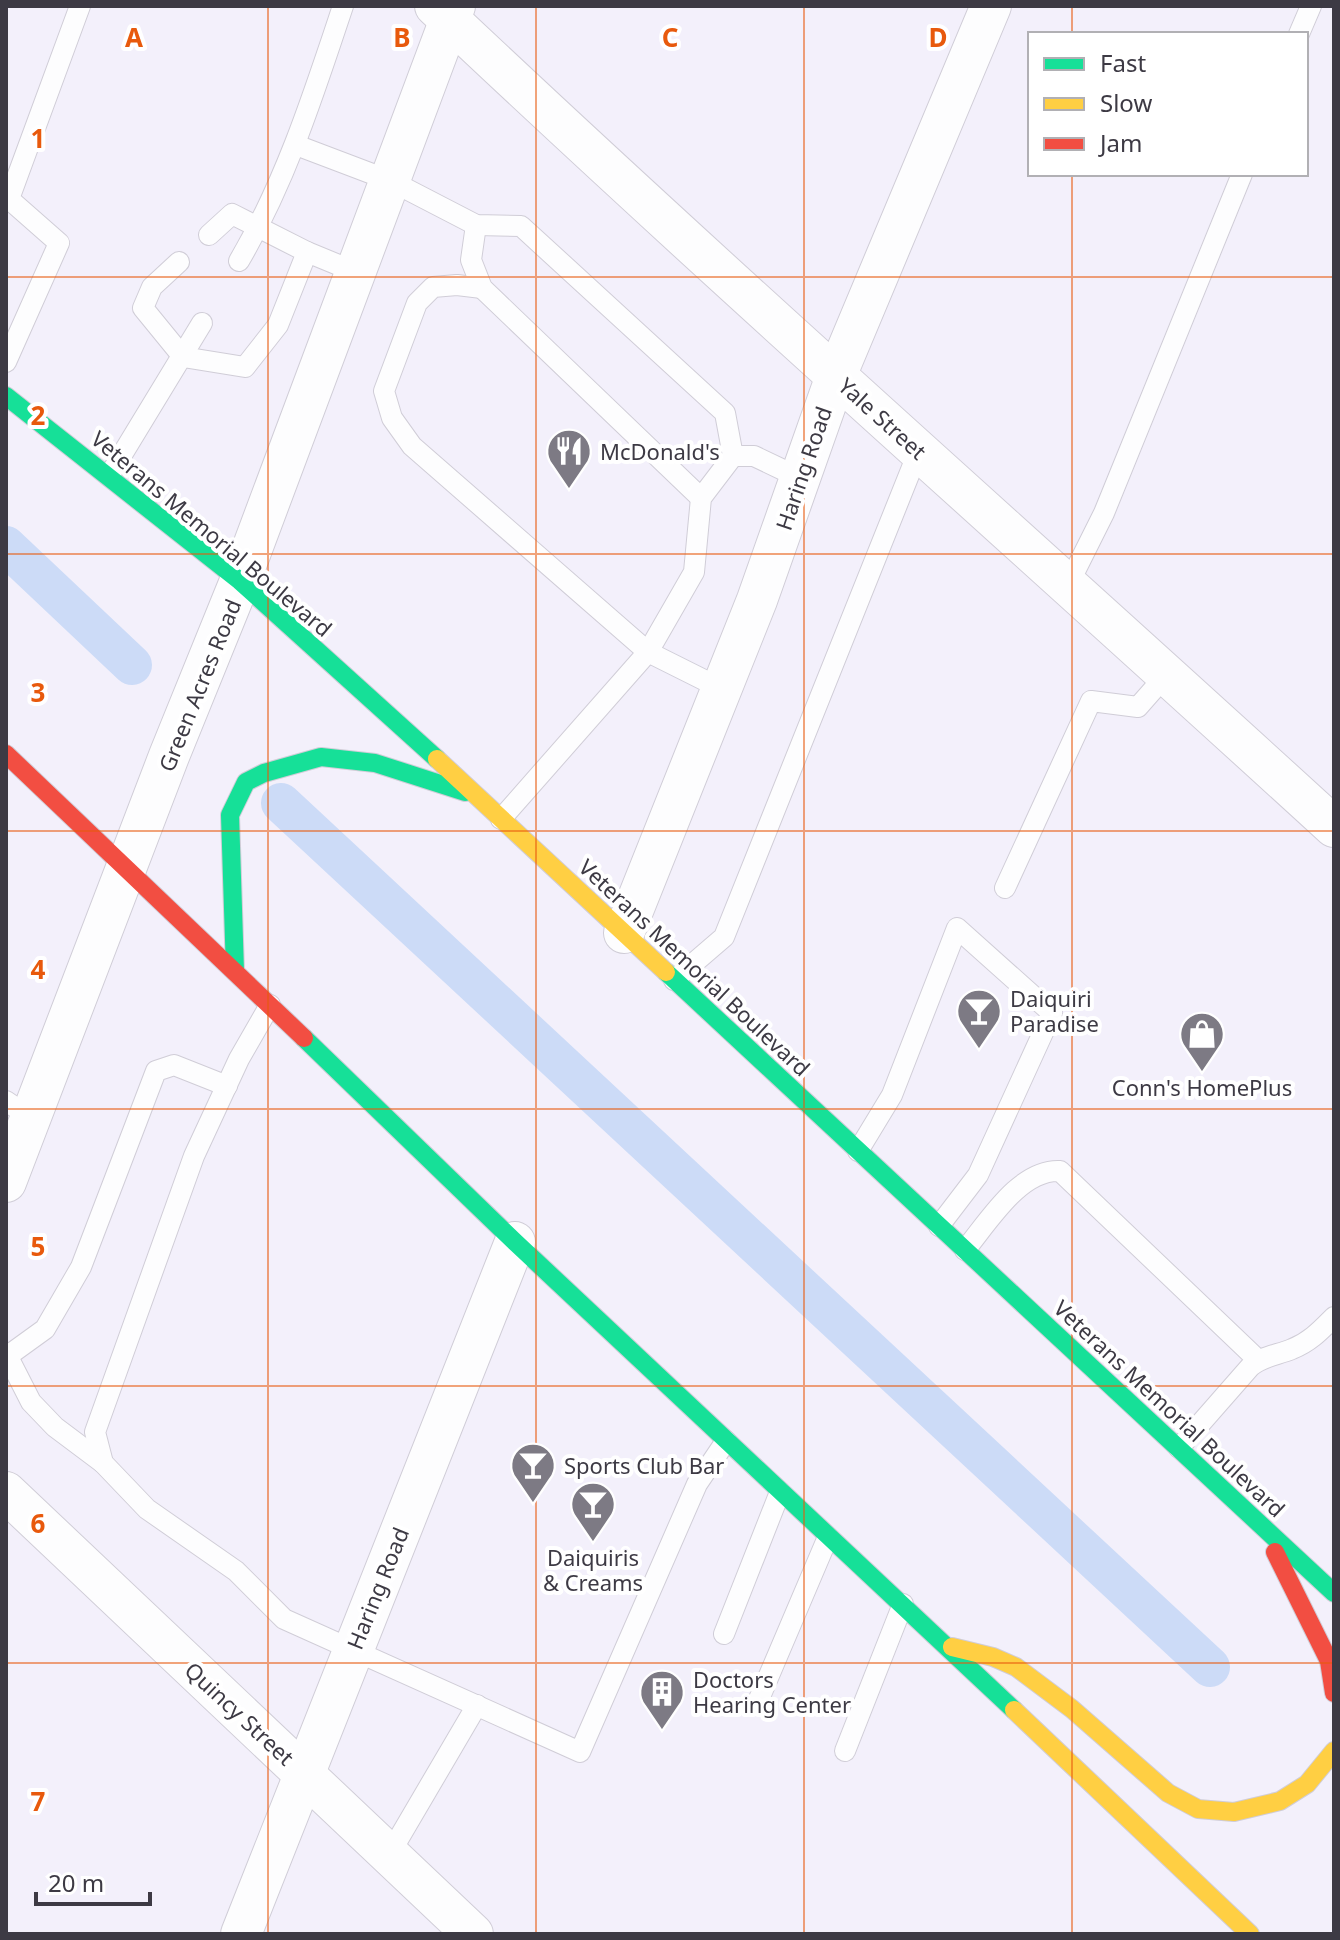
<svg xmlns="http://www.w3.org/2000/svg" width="1340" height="1940" font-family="'Noto Sans',sans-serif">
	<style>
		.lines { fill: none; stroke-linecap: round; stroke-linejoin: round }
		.canal { stroke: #ccdbf7; stroke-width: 40 }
		.lane-casing { stroke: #d0cdd7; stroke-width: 22 }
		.street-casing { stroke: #d0cdd7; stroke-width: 42 }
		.fast-casing { stroke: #d0cdd7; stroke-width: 20 }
		.slow-casing { stroke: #d0cdd7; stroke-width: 20 }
		.jam-casing { stroke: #d0cdd7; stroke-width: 20 }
		.lane { stroke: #fdfdfe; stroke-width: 20 }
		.street { stroke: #fdfdfe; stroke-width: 40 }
		.fast { stroke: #16e098; stroke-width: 18 }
		.slow { stroke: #ffcf43; stroke-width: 18 }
		.jam { stroke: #f24e42; stroke-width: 18 }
		.grid { fill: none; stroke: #e8590c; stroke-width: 2; stroke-opacity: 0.55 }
		.labels { text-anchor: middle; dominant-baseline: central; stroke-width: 8; stroke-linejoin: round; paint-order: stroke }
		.street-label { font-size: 22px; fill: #3d3a44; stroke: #fff }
		.poi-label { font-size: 22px; fill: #3d3a44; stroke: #fff; text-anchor: start }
		.grid-label { font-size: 26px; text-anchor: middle; font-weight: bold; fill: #e8590c; stroke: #fff; stroke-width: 8; stroke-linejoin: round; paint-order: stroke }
	</style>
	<rect width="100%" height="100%" fill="#f3f0fb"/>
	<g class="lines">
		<!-- canal -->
		<g class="canal">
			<polyline points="6,546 132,665"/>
			<polyline points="281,803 1210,1667"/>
		</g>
		<!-- lane casing -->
		<g class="lane-casing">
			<g id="lane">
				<polyline points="1299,34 1311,6"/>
				<polyline points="296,145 391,181 476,225 521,226 725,413 733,456"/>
				<polyline points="476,225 471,260 482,288 701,498"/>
				<polyline points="307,252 358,273"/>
				<path d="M239 261C286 181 314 93 343 6"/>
				<polyline points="179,262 152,287 143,308 183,357 245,367 278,325 307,252 232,214 209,235"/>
				<polyline points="482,288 457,285 433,287 417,303 384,391 392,418 412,446 648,652 501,819"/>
				<polyline points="6,362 59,243 9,199 80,6"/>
				<polyline points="109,476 202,323"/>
				<polyline points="1069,583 1104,513 1242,174"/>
				<polyline points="722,689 648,652 694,572 701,498 733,456 754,456 800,478"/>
				<polyline points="1005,888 1091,701 1138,707 1167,674"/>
				<polyline points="674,980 724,937 919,450"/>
				<polyline points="270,1005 239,1059 194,1156 95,1432 103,1463 147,1509 236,1571 284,1619 580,1752 697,1484 726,1441"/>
				<polyline points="6,1101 31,1118"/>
				<polyline points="858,1151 892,1095 957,928 1052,1013 978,1175 939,1226"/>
				<path d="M965 1250C989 1221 1020 1169 1060 1171L1258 1360"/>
				<polyline points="6,1353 31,1402 55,1427 103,1463"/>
				<polyline points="9,1355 45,1329 81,1267 156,1071 174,1065 227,1086"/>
				<path d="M1179 1448 1250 1367C1262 1356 1278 1355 1292 1349 1310 1342 1321 1330 1334 1317"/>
				<polyline points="724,1634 780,1492"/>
				<polyline points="759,1699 828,1537"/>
				<polyline points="845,1751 903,1604"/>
				<polyline points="389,1855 477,1705"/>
			</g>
		</g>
		<!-- street casing -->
		<g class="street-casing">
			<g id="street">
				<path d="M435 6C730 285 1035 553 1334 827"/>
				<polyline points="624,933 757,600 836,376 991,6"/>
				<polyline points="6,1182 169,756 240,581 455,6"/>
				<polyline points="6,1492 473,1934"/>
				<polyline points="241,1934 515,1242"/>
			</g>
		</g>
		<!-- fast casing -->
		<g class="fast-casing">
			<g id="fast">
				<polyline points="6,396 240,581 437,759"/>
				<polyline points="235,971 230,815 246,782 264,773 321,757 375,763 465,792"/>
				<polyline points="666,972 1334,1593"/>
				<polyline points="304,1038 515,1242 1014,1710"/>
			</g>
		</g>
		<!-- slow casing -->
		<g class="slow-casing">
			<g id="slow">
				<polyline points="437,759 666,972"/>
				<polyline points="952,1647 993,1657 1016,1667 1072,1709 1168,1793 1198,1809 1234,1812 1280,1801 1307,1784 1334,1751"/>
				<polyline points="1014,1710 1250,1934"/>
			</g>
		</g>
		<!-- jam casing -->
		<g class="jam-casing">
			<g id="jam">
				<polyline points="6,754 304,1038"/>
				<polyline points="1275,1552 1329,1661 1334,1693"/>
			</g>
		</g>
		<!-- lane -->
		<use href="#lane" class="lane"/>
		<!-- street -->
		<use href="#street" class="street"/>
		<!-- fast -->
		<use href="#fast" class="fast"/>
		<!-- slow -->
		<use href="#slow" class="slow"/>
		<!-- jam -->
		<use href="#jam" class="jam"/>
	</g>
	<!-- grid -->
	<path class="grid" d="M268 6V1934M536 6V1934M804 6V1934M1072 6V34M1072 174V1934M6 277H1334M6 554H1334M6 831H1334M6 1109H1334M6 1386H1334M6 1663H1334"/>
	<!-- icons -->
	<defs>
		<g id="restaurant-pin" transform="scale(2.3)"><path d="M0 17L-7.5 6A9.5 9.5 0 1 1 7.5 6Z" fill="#7d7a84" stroke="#fff"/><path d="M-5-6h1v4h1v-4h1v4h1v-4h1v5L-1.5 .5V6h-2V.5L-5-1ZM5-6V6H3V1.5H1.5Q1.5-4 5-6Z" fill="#fff"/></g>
		<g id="bar-pin" transform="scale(2.3)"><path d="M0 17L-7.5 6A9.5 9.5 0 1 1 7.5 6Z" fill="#7d7a84" stroke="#fff"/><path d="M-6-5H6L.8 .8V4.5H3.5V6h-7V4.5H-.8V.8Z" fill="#fff"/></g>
		<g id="shop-pin" transform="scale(2.3)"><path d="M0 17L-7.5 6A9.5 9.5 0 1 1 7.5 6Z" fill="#7d7a84" stroke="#fff"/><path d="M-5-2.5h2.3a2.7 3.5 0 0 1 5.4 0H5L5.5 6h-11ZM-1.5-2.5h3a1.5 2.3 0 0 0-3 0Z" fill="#fff"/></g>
		<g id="building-pin" transform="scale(2.3)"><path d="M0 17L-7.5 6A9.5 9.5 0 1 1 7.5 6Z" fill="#7d7a84" stroke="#fff"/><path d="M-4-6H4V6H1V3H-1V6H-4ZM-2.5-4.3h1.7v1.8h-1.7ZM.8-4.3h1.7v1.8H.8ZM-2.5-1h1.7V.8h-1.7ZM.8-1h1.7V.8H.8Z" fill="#fff"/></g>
	</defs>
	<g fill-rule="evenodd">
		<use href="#restaurant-pin" x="569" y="451"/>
		<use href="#bar-pin" x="979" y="1011"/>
		<use href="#shop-pin" x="1202" y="1034"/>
		<use href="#bar-pin" x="533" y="1465"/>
		<use href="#bar-pin" x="593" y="1504"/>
		<use href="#building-pin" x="662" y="1692"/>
	</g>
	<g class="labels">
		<!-- street labels -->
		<g class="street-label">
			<text transform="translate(883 418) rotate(42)">Yale Street</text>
			<text transform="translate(803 468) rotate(-71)">Haring Road</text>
			<text transform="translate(212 533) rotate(40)">Veterans Memorial Boulevard</text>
			<text transform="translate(199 685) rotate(-68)">Green Acres Road</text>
			<text transform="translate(695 967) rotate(43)">Veterans Memorial Boulevard</text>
			<text transform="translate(1170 1408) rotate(43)">Veterans Memorial Boulevard</text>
			<text transform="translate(377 1588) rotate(-68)">Haring Road</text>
			<text transform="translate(240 1713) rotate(43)">Quincy Street</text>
		</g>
		<!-- poi labels -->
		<g class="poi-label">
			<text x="600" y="451">McDonald's</text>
			<text x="1010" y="998">Daiquiri<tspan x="1010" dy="25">Paradise</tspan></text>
			<text x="1202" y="1087" text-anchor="middle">Conn's HomePlus</text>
			<text x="564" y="1465">Sports Club Bar</text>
			<text x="593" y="1557" text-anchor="middle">Daiquiris<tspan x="593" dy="25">&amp; Creams</tspan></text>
			<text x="693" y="1679">Doctors<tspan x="693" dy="25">Hearing Center</tspan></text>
		</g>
	</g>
	<g class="grid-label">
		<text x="134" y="47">A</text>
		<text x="402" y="47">B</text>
		<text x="670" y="47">C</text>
		<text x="938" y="47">D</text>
		<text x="38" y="148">1</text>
		<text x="38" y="425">2</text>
		<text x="38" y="702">3</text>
		<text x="38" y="979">4</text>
		<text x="38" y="1256">5</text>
		<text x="38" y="1533">6</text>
		<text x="38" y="1811">7</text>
	</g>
	<!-- border -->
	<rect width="1340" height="1940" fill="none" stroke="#3d3a44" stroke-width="16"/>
	<!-- legend -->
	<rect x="1028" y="32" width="280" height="144" fill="#ffffff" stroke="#b1b0b4" stroke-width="2"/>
	<rect x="1044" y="58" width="40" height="12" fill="#16e098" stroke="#b1b0b4" stroke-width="2"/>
	<text x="1100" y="72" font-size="24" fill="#3d3a44">Fast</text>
	<rect x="1044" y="98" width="40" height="12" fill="#ffcf43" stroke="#b1b0b4" stroke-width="2"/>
	<text x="1100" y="112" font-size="24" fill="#3d3a44">Slow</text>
	<rect x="1044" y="138" width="40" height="12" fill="#f24e42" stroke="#b1b0b4" stroke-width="2"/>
	<text x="1100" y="152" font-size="24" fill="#3d3a44">Jam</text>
	<!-- scale -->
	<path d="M36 1892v12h114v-12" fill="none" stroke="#3d3a44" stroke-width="4"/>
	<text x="48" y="1892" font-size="24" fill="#3d3a44" stroke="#ffffff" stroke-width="6" paint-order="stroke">20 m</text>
</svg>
